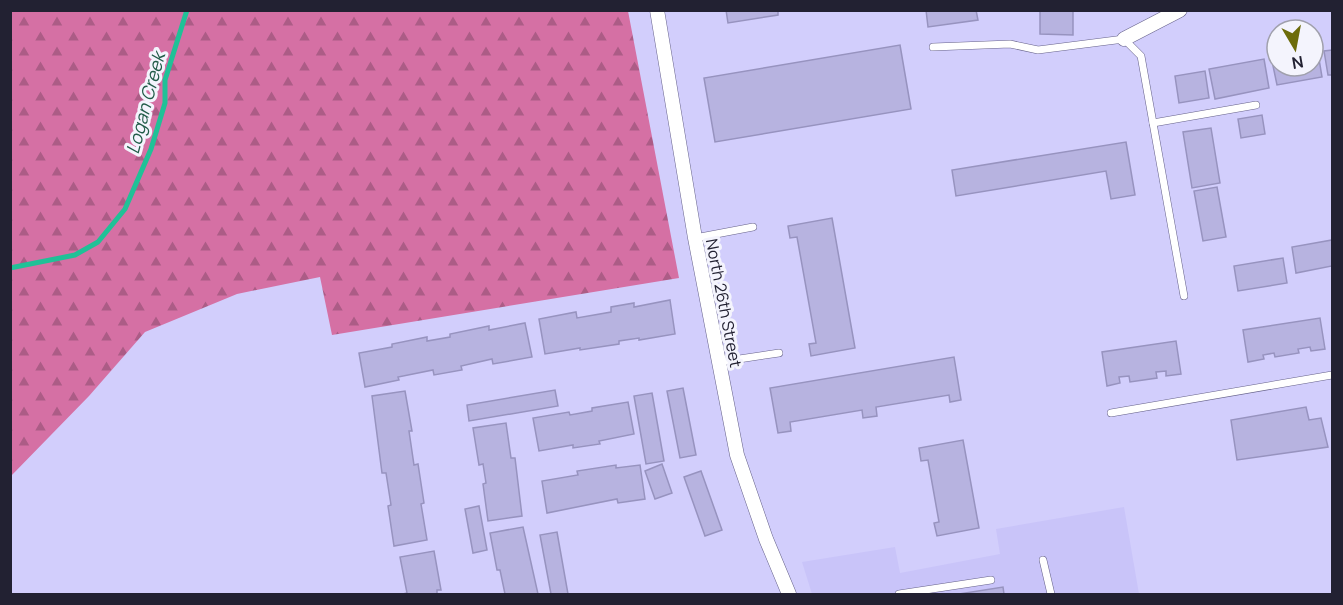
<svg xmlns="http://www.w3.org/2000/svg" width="1343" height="605" font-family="Manrope,sans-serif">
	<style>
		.built { fill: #c9c4f9 }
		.forest { fill: url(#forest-firs) }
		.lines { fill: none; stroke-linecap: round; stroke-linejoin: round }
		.stream { stroke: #20c197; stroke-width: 5 }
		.building { fill: #b7b3e0; stroke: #9793bf; stroke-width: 1.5 }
		.service-casing { stroke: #66628a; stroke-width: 8 }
		.minor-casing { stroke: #66628a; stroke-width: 15 }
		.service { stroke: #fff; stroke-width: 7 }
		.minor { stroke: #fff; stroke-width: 14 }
		.labels { text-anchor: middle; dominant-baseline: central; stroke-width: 6; stroke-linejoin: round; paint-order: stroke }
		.street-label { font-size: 16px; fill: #222132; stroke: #f4f4fd }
		.water-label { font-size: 18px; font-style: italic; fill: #225c49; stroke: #f4f4fd }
	</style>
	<defs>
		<pattern id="forest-firs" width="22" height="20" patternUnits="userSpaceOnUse" patternTransform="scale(1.5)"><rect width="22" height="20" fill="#d570a4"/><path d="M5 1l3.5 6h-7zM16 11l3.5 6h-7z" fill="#ac5c86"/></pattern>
	</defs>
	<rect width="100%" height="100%" fill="#d2cefc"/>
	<!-- built -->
	<polygon class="built" points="1124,507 1139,594 812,594 802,562 895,547 900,573 1000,554 996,529"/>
	<!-- forest -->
	<polygon class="forest" points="11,10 628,11 679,278 332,335 320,277 237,294 145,332 89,396 11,476"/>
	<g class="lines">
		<!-- stream -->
		<polyline class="stream" points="10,268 75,255 98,242 125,209 151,149 165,103 165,80 187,10"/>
	</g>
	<!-- building -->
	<g class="building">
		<polygon points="726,10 778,10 778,15 728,23"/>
		<polygon points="926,10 976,10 978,20 928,27"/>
		<polygon points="1040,10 1073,10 1073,35 1040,34"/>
		<polygon points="900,45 911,109 715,142 704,78"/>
		<polygon points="1332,50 1332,75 1328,75 1324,51"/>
		<polygon points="1313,53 1318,53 1322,77 1277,85 1272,61 1277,60 1277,66 1313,66"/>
		<polygon points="1264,59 1269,88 1215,99 1209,69"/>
		<polygon points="1205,71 1209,98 1179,103 1175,76"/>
		<polygon points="1262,115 1265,134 1241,138 1238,119"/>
		<polygon points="1211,128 1220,183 1192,188 1183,132"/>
		<polygon points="1126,142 1135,195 1111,199 1106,171 956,196 952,170"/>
		<polygon points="1217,187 1226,237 1203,241 1194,191"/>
		<polygon points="832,218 855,348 811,356 809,344 816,343 797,237 790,238 788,226"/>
		<polygon points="1332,240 1332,266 1296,273 1292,247"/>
		<polygon points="1283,258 1287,283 1238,291 1234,266"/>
		<polygon points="670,300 675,334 639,340 639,338 619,341 619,344 580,350 580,348 545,354 539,319 576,312 577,318 611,312 611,307 634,303 634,307"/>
		<polygon points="1320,318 1325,349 1311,351 1310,347 1298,349 1299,353 1275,357 1274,353 1263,355 1264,359 1248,362 1243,330"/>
		<polygon points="525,323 532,357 493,364 492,359 461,366 462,370 434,375 433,370 398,377 399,380 365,387 359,353 392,347 392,344 427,337 427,341 450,337 450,334 489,326 489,330"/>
		<polygon points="1176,341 1181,374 1166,376 1166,371 1156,372 1157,378 1130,382 1129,376 1119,377 1120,383 1107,386 1102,352"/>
		<polygon points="954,357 961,400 950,402 949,395 876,407 877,416 863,418 862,410 790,422 791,431 778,433 770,388"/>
		<polygon points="683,388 696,455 680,458 667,391"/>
		<polygon points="555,390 558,406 469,421 467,405"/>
		<polygon points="405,391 412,431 409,431 414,465 418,464 424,503 421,504 427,540 394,546 388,506 391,505 386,473 382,473 372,396"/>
		<polygon points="652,393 664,461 646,464 634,396"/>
		<polygon points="628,402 634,434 599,441 600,444 573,448 573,445 539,451 533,418 569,412 570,415 592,411 592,408"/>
		<polygon points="1306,407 1309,420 1321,418 1328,447 1237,460 1231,420"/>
		<polygon points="506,423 511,458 515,458 522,516 488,521 483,484 486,483 483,464 479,465 473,428"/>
		<polygon points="963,440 979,528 937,536 934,523 939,522 928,460 921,461 919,448"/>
		<polygon points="662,464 672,493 655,499 645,471"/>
		<polygon points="616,465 616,468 640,465 645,499 618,503 617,499 547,513 542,481 578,475 577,471"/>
		<polygon points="701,471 722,530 705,536 684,477"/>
		<polygon points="479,506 487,550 473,553 465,509"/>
		<polygon points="523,527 538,594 505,594 500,570 497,570 490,533"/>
		<polygon points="557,532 568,594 551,594 540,535"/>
		<polygon points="434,551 441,590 437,590 437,594 403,594 407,593 400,557"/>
		<polygon points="1003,587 1004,594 959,594"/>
	</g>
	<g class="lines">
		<!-- service casing -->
		<g class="service-casing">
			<g id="service">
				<polyline points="933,47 1010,44 1038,50 1124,39 1141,56 1184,296"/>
				<polyline points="1153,123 1256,105"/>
				<polyline points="695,238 753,227"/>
				<polyline points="719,362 779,353"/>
				<polyline points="1111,413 1332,375"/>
				<polyline points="1043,560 1051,594"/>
				<polyline points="899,594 991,580"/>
			</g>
		</g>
		<!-- minor casing -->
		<g class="minor-casing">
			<g id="minor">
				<polyline points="657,10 695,238 737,455 766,539 789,594"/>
				<polyline points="1124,39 1180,10"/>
			</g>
		</g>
		<!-- service -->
		<use href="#service" class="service"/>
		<!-- minor -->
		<use href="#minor" class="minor"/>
	</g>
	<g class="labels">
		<!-- street labels -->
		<g class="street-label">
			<text transform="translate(724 303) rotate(79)">North 26th Street</text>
		</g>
		<!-- water labels -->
		<g class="water-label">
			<text transform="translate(145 103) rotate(-75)">Logan Creek</text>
		</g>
	</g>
	<!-- border -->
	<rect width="1343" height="605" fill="none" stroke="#222132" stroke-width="24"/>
	<!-- north arrow -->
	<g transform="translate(1295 48) rotate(170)"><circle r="28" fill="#f4f4fd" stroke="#a0a0ac" stroke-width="1.5"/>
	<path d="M0-4.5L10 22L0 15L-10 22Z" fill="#6d6c0b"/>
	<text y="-9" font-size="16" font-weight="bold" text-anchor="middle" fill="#222132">N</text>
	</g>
</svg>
